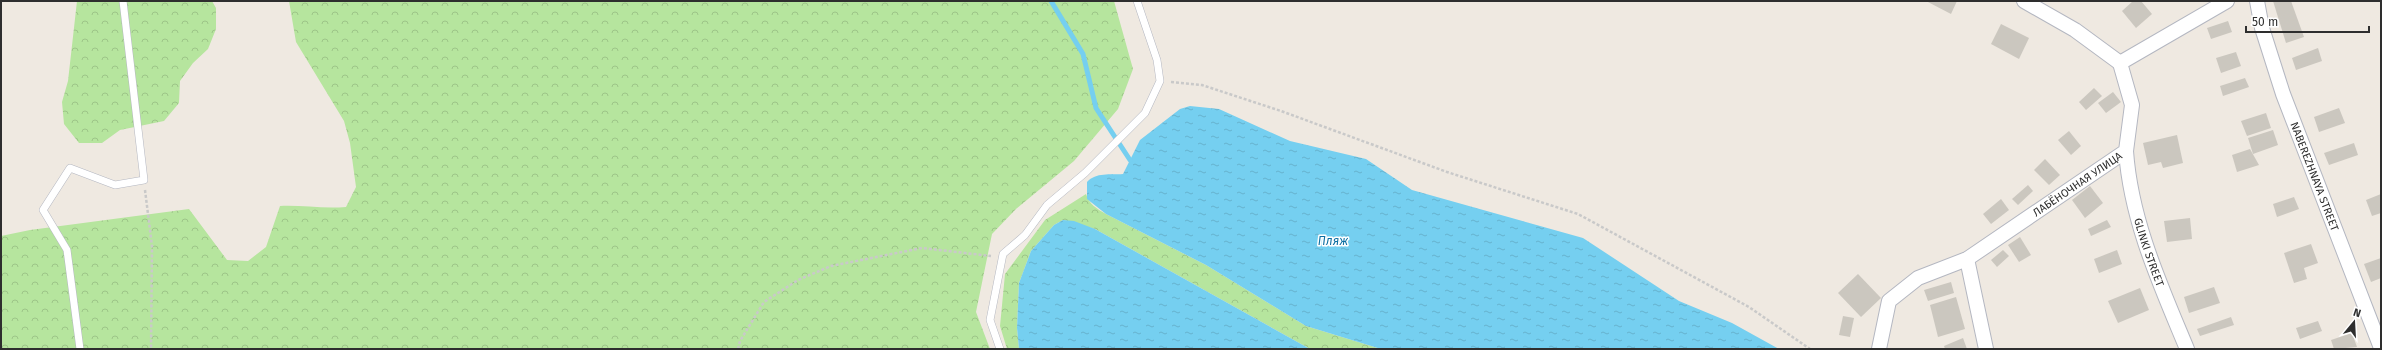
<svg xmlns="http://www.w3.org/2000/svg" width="2382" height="350" font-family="'Fira Sans',sans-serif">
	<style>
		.forest { fill: url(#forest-crowns) }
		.water { fill: url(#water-ripples) }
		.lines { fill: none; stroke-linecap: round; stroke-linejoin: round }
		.stream { stroke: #75cff0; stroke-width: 5 }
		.building { fill: #cbc7bf }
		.lane-casing { stroke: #b4b7c1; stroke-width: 8 }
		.street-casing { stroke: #b4b7c1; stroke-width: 16 }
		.path { stroke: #c9c9c9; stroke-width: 2.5; stroke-dasharray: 3 2; stroke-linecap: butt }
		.lane { stroke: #fff; stroke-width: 7 }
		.street { stroke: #fff; stroke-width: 14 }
		.labels { text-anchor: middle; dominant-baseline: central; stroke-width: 3; stroke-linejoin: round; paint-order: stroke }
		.street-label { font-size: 11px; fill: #2e2e2e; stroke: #fff }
		.water-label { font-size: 12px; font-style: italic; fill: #0d6fa3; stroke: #fff }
	</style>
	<defs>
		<pattern id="forest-crowns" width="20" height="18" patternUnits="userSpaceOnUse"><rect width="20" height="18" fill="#b6e59e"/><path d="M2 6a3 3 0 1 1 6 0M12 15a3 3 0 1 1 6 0" fill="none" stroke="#9dc588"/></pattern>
		<pattern id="water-ripples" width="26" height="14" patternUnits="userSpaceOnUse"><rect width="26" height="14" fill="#75cff0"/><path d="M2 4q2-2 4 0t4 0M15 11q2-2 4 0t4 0" fill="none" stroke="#66b2ce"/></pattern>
	</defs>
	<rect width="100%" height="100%" fill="#efe9e1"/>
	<!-- forest -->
	<g class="forest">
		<polygon points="77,1 212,1 216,8 216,29 208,49 193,63 180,81 179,103 164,121 120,130 102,143 79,143 64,124 62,102 68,81"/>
		<path d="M289 1H1114L1133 69 1118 109 1074 161 1016 209 992 234 976 312 990 349H1V236L30 230 189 209 227 260 248 261 266 247 280 206C302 205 323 209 346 207L356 187 350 143 344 121 296 42Z"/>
		<path d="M1086 194C1089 204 1097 209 1106 214L1206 265 1306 326 1381 349H1310L1095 229 1063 220 1054 225 1031 251 1019 283 1017 328 1019 349H1007L1000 326 1005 274 1045 220Z"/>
	</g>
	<!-- water -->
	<g class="water">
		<path d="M1190 106 1219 109 1290 141 1366 159 1412 190 1583 238 1679 301 1732 323 1779 349H1381L1306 326 1206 265 1106 214 1087 199V182C1096 172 1110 175 1123 174L1140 140 1180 109Z"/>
		<polygon points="1063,220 1074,221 1095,229 1310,349 1019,349 1017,328 1019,283 1031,251 1054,225"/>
	</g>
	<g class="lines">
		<!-- stream -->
		<polyline class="stream" points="1051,1 1083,54 1096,108 1130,160"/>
	</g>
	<!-- building -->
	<g class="building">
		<polygon points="1926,1 1957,1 1951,14"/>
		<polygon points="2133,1 2141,1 2152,14 2136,28 2122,11"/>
		<polygon points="2273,1 2291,1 2304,37 2286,43"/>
		<polygon points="2228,21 2232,32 2211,39 2207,28"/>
		<polygon points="2001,24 2029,38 2019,59 1991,44"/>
		<polygon points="2318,48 2322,61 2296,70 2292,58"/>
		<polygon points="2236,52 2241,66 2221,73 2216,58"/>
		<polygon points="2245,78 2249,87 2223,96 2220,86"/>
		<polygon points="2094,88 2102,96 2086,110 2079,102"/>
		<polygon points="2113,92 2121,102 2106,113 2098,103"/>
		<polygon points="2339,108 2345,123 2319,132 2314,117"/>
		<polygon points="2266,113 2271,128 2247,136 2241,121"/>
		<polygon points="2273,130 2278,145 2253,154 2248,138"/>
		<polygon points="2069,131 2081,146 2071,155 2058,140"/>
		<polygon points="2177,135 2183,163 2163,168 2161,162 2148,165 2143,143"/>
		<polygon points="2354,143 2358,155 2329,165 2324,153"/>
		<polygon points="2250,149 2259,165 2237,172 2232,155"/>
		<polygon points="2045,159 2060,175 2049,185 2034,170"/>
		<polygon points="2028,185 2033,191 2018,205 2012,199"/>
		<polygon points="2090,186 2103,203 2085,218 2072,200"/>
		<polygon points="2381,194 2381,213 2372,216 2366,200"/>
		<polygon points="2294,197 2299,209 2277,217 2273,204"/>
		<polygon points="2001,199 2009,210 1991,224 1983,214"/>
		<polygon points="2190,218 2192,239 2167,242 2164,221"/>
		<polygon points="2107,220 2111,227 2091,236 2088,229"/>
		<polygon points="2020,237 2031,255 2019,262 2008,245"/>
		<polygon points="2311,244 2318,263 2304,268 2307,279 2294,283 2284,253"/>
		<polygon points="2003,250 2009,256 1997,267 1991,260"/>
		<polygon points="2117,250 2122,264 2099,273 2094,259"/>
		<polygon points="2381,258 2381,278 2371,282 2364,264"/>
		<polygon points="1858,274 1881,298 1861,317 1838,293"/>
		<polygon points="1951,282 1954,293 1928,301 1924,290"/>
		<polygon points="2214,287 2220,303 2189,313 2184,297"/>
		<polygon points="2140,288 2149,310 2118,323 2108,301"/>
		<polygon points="1956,297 1965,329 1938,337 1930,305"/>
		<polygon points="1843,316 1854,318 1850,337 1839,335"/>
		<polygon points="2231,317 2234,325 2200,336 2197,329"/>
		<polygon points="2318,321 2322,331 2300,339 2296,328"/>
		<polygon points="2352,333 2357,347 2334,349 2331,340"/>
		<polygon points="1963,338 1967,349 1945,349 1944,346"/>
	</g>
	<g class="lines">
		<!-- lane casing -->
		<g class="lane-casing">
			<g id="lane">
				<polyline points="80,349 67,250 43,210 70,168 115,185 144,180 123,1"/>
				<polyline points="1000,349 990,320 1003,254 1025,235 1047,205 1085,173 1145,113 1160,81 1157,60 1137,1"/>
			</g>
		</g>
		<!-- street casing -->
		<g class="street-casing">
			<g id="street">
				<polyline points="2024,1 2075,30 2120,63"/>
				<path id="s1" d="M2257 1 2262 28 2283 94 2381 348"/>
				<path id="s2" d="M2126 151C2131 221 2160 284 2187 349"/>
				<polyline points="1967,259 1986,349"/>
				<path id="s3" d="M1879 349 1889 301 1918 278 1967 259 2126 151 2132 105 2120 63 2227 1"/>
			</g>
		</g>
		<!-- path -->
		<g class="path">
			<polyline points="1171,82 1202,85 1281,111 1447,172 1578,214 1749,307 1810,349"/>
			<polyline points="145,190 152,246 151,349"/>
			<polyline points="738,349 740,341 764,302 798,280 831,266 922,248 991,256"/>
		</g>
		<!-- lane -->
		<use href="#lane" class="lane"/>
		<!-- street -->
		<use href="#street" class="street"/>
	</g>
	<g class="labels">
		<!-- street labels -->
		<g class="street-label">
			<text stroke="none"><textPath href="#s1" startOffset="185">NABEREZHNAYA STREET</textPath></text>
			<text stroke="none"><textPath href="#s3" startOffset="272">ЛАБЁНОЧНАЯ УЛИЦА</textPath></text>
			<text stroke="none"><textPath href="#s2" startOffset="104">GLINKI STREET</textPath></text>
		</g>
		<!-- water labels -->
		<g class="water-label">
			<text x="1333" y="241">Пляж</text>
		</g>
	</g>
	<!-- border -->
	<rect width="2382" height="350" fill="none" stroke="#2e2e2e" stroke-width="4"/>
	<!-- north arrow -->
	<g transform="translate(2354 322) rotate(18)" stroke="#ffffff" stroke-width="3" paint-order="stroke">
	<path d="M0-3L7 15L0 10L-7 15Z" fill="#2e2e2e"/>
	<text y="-6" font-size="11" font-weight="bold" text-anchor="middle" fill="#2e2e2e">N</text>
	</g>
	<!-- scale -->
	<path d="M2246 26v6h123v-6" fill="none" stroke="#2e2e2e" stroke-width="2"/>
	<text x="2252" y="26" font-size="12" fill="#2e2e2e" stroke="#ffffff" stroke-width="3" paint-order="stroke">50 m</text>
</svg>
